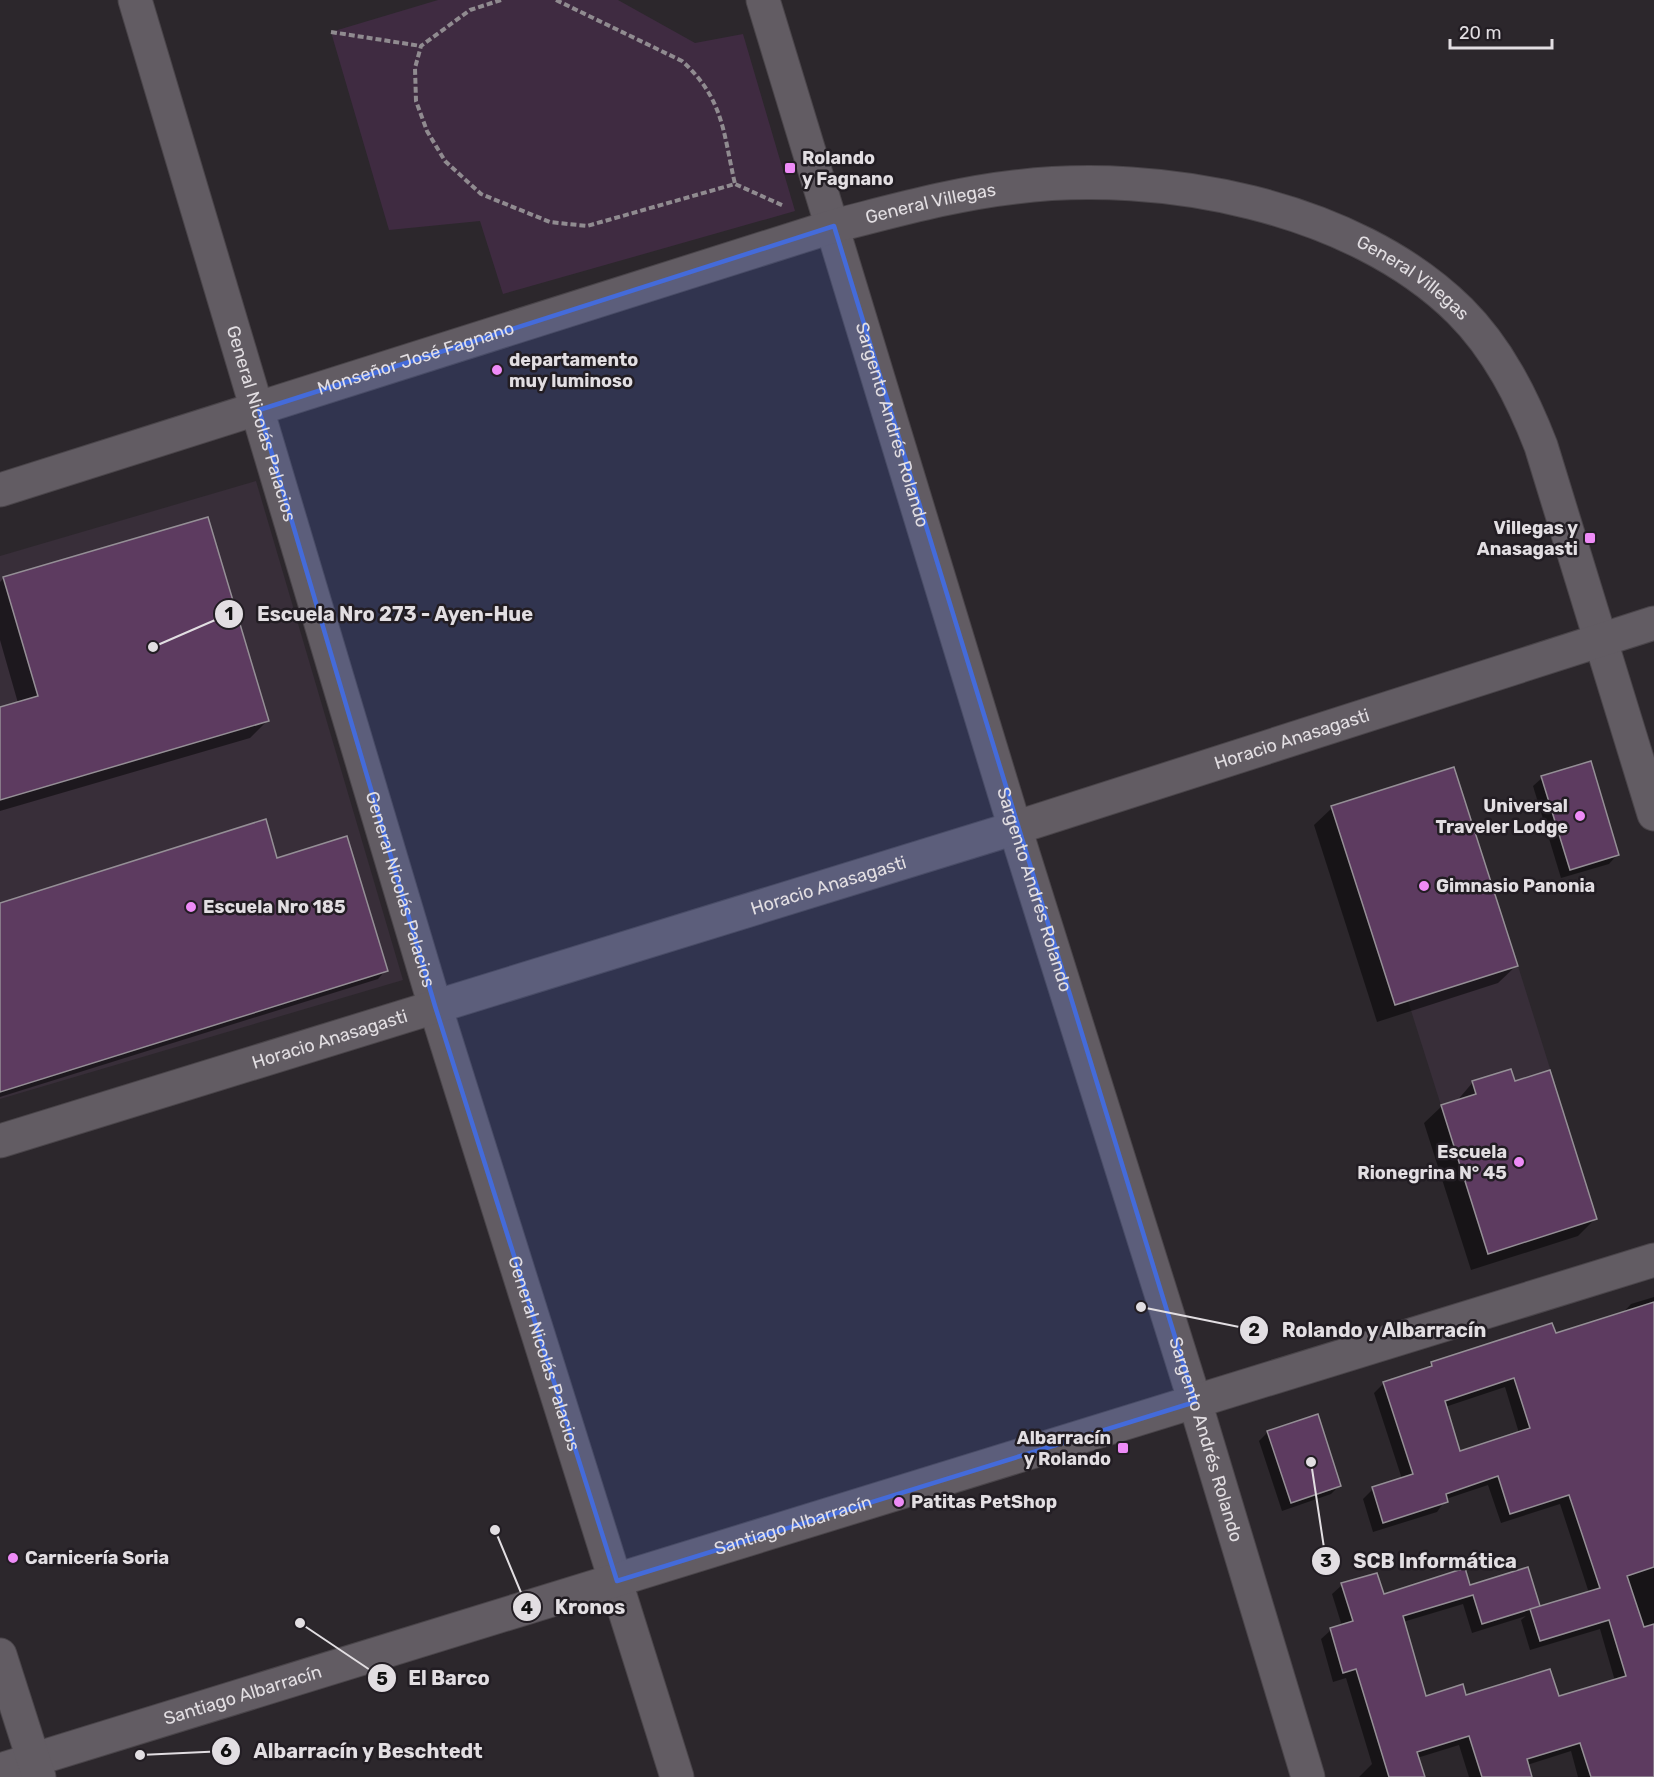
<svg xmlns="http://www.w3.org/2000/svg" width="1654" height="1777" font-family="Rubik,sans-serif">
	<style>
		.built { fill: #382e39 }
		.green { fill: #3f2b41 }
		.shadow { fill: #0007; fill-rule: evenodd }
		.building { fill: #5d3b60; stroke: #958f96; stroke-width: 1.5; fill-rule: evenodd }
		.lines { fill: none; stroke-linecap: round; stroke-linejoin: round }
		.street-casing { stroke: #4a454a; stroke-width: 35 }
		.secondary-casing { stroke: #4a454a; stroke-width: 35 }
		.path { stroke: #908b90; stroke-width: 4; stroke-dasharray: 6 3; stroke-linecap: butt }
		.street { stroke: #625c63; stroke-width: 33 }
		.secondary { stroke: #625c63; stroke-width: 33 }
		.marked { fill: #446bda; fill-opacity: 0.2; stroke: #446bda; stroke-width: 4.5; stroke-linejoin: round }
		.poi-dot { fill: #ee8bf7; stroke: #221d23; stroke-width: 2 }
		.labels { text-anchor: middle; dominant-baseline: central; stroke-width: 5; stroke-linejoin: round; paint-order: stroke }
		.poi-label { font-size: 18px; font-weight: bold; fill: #e2dee2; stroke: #221d23; text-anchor: start }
		.street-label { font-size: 18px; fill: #e2dee2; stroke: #221d23 }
		.leader { fill: none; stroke: #e2dee2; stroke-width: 2 }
		.callout-dot { fill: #e2dee2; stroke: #221d23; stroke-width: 2 }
		.mark-label { font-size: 18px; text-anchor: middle; font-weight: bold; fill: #111 }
		.callout-label { font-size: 20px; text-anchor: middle; font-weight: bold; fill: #e2dee2; stroke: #221d23; stroke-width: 5; stroke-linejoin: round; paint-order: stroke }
	</style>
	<rect width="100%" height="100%" fill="#2c272c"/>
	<!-- built -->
	<g class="built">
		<polygon points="256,481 403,980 0,1099 0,556"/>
		<polygon points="1518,966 1597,1219 1488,1254 1408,1001"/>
	</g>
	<!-- green -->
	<polygon class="green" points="438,0 618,0 695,43 743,34 795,211 503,294 480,221 389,230 331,32"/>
	<!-- shadow -->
	<g class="shadow">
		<polygon points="4,578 267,721 250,738 0,811 0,709 18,703 0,640 0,582"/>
		<polygon points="1542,778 1617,855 1609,864 1561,878 1533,786"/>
		<polygon points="1332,808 1516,966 1498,983 1377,1022 1314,825"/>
		<polygon points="276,859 386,970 378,979 0,1097 0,904"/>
		<polygon points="1473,1082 1514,1083 1596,1218 1578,1236 1471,1270 1424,1123 1442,1106 1456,1102"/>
		<path d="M1654 1297V1777H1578L1571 1751 1527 1765 1530 1777H1469L1459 1745 1417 1758 1423 1777H1359L1372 1764 1346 1678 1333 1682 1321 1639 1331 1630 1342 1626 1332 1594 1342 1585 1383 1595 1469 1587 1534 1610 1589 1593 1560 1504 1501 1523 1488 1485 1446 1499 1437 1512 1373 1532 1363 1499 1373 1489 1402 1479 1374 1393 1384 1383 1424 1371 1432 1363 1555 1335 1622 1314 1631 1304ZM1505 1387 1519 1433 1459 1453 1445 1407ZM1463 1604 1472 1633 1526 1616 1521 1620 1530 1650 1600 1629 1615 1681 1558 1698 1425 1697 1403 1622Z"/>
		<polygon points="1268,1432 1339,1486 1331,1494 1282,1511 1259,1441"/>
	</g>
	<!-- building -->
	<g class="building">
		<polygon points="208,517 269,721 0,800 0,707 38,696 3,577"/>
		<polygon points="1591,761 1619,855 1570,870 1541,776"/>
		<polygon points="1454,767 1518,966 1395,1005 1331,806"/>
		<polygon points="266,819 277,858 347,836 388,971 0,1092 0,903"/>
		<polygon points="1511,1069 1515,1081 1550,1070 1597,1219 1488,1254 1441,1105 1476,1094 1472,1081"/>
		<path d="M1654 1302V1567L1627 1576 1644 1627 1654 1624V1777H1591L1580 1743 1527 1759 1532 1777H1482L1469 1736 1417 1752 1425 1777H1389L1356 1669 1343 1673 1330 1628 1353 1621 1341 1583 1377 1573 1384 1594 1465 1568 1470 1585 1528 1567 1540 1606 1482 1624 1473 1595 1403 1616 1426 1696 1463 1684 1466 1695 1550 1669 1559 1696 1626 1676 1609 1620 1540 1641 1530 1609 1600 1588 1569 1495 1510 1514 1498 1476 1446 1494 1448 1502 1383 1523 1372 1487 1413 1474 1383 1382 1432 1366 1431 1362 1552 1323 1556 1333ZM1514 1378 1530 1428 1460 1451 1445 1401Z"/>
		<polygon points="1318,1414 1341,1486 1291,1503 1267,1431"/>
	</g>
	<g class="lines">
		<!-- street casing -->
		<g class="street-casing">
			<g id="street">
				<path id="s1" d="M135 0 435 1006 677 1777"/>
				<path id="s2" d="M763 0 1015 828 1195 1402 1308 1777"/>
				<path id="s3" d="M0 490 834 226C894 211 953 194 1015 187 1160 169 1353 205 1460 311 1498 349 1522 397 1541 446L1654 814"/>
				<path id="s4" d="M0 1141 1015 828 1654 623"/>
				<path id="s5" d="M0 1770 1654 1260"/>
			</g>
		</g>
		<!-- secondary casing -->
		<g class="secondary-casing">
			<polyline id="secondary" points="0,1655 39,1777"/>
		</g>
		<!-- path -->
		<g class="path">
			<polyline points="501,0 470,10 421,46 415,68 416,101 427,131 445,161 481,194 550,222 587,226 735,184 784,206"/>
			<path d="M556 0 682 61C724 99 723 132 735 184"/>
			<polyline points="331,32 421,46"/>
		</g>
		<!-- street -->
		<use href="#street" class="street"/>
		<!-- secondary -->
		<use href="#secondary" class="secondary"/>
	</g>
	<!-- marked area -->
	<path class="marked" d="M834 226 1195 1402 617 1581 435 1006 259 410Z"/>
	<!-- markers -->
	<g class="poi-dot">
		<rect x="784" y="162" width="12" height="12" rx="3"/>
		<circle cx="497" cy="370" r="6"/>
		<rect x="1584" y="532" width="12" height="12" rx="3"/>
		<circle cx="1580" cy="816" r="6"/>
		<circle cx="1424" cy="886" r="6"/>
		<circle cx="191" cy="907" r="6"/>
		<circle cx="1519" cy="1162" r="6"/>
		<rect x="1117" y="1442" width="12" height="12" rx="3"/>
		<circle cx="899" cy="1502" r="6"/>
		<circle cx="13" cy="1558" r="6"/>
	</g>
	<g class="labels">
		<!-- poi labels -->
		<g class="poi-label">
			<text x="802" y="158">Rolando<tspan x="802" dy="21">y Fagnano</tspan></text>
			<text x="509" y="360">departamento<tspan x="509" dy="21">muy luminoso</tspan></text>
			<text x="1578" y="528" text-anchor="end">Villegas y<tspan x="1578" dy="21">Anasagasti</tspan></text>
			<text x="1568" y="806" text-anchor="end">Universal<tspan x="1568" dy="21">Traveler Lodge</tspan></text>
			<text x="1436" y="886">Gimnasio Panonia</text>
			<text x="203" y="907">Escuela Nro 185</text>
			<text x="1507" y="1152" text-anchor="end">Escuela<tspan x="1507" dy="21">Rionegrina N° 45</tspan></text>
			<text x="1111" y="1438" text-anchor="end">Albarracín<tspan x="1111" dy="21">y Rolando</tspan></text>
			<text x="911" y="1502">Patitas PetShop</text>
			<text x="25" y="1558">Carnicería Soria</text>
		</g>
		<!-- street labels -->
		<g class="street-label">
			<text stroke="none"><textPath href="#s3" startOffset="974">General Villegas</textPath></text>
			<text stroke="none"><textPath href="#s3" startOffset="1478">General Villegas</textPath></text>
			<text stroke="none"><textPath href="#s3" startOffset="436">Monseñor José Fagnano</textPath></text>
			<text stroke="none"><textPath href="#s1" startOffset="442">General Nicolás Palacios</textPath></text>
			<text stroke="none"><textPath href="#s2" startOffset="444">Sargento Andrés Rolando</textPath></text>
			<text stroke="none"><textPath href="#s4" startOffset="1353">Horacio Anasagasti</textPath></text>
			<text stroke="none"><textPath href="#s4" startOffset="867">Horacio Anasagasti</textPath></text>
			<text stroke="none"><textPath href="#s2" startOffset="930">Sargento Andrés Rolando</textPath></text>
			<text stroke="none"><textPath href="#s1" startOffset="928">General Nicolás Palacios</textPath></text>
			<text stroke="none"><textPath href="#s4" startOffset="345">Horacio Anasagasti</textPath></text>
			<text stroke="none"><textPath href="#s1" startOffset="1414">General Nicolás Palacios</textPath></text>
			<text stroke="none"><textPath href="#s2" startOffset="1506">Sargento Andrés Rolando</textPath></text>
			<text stroke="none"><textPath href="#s5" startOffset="830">Santiago Albarracín</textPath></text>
			<text stroke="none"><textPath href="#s5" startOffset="254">Santiago Albarracín</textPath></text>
		</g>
	</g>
	<!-- callouts -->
	<path class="leader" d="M153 647L229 614M1141 1307L1254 1330M1311 1462L1326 1561M495 1530L527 1607M300 1623L382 1678M140 1755L226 1751"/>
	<g class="callout-dot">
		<circle cx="153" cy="647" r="6"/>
		<circle cx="1141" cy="1307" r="6"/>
		<circle cx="1311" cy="1462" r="6"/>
		<circle cx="495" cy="1530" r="6"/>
		<circle cx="300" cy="1623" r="6"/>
		<circle cx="140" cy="1755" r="6"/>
		<circle cx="229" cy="614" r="15"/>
		<circle cx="1254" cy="1330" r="15"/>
		<circle cx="1326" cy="1561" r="15"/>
		<circle cx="527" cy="1607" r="15"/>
		<circle cx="382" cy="1678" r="15"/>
		<circle cx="226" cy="1751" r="15"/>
	</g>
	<g class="mark-label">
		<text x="229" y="620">1</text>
		<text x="1254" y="1336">2</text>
		<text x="1326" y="1567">3</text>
		<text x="527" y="1614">4</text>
		<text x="382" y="1685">5</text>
		<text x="226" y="1757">6</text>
	</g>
	<g class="callout-label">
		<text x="395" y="621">Escuela Nro 273 - Ayen-Hue</text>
		<text x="1384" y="1337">Rolando y Albarracín</text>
		<text x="1435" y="1568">SCB Informática</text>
		<text x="590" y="1614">Kronos</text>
		<text x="449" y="1685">El Barco</text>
		<text x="368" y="1758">Albarracín y Beschtedt</text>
	</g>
	<!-- scale -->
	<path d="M1450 39v9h102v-9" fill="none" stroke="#e2dee2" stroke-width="3"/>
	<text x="1459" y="39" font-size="18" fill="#e2dee2" stroke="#221d23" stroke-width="4.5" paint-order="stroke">20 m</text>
</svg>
